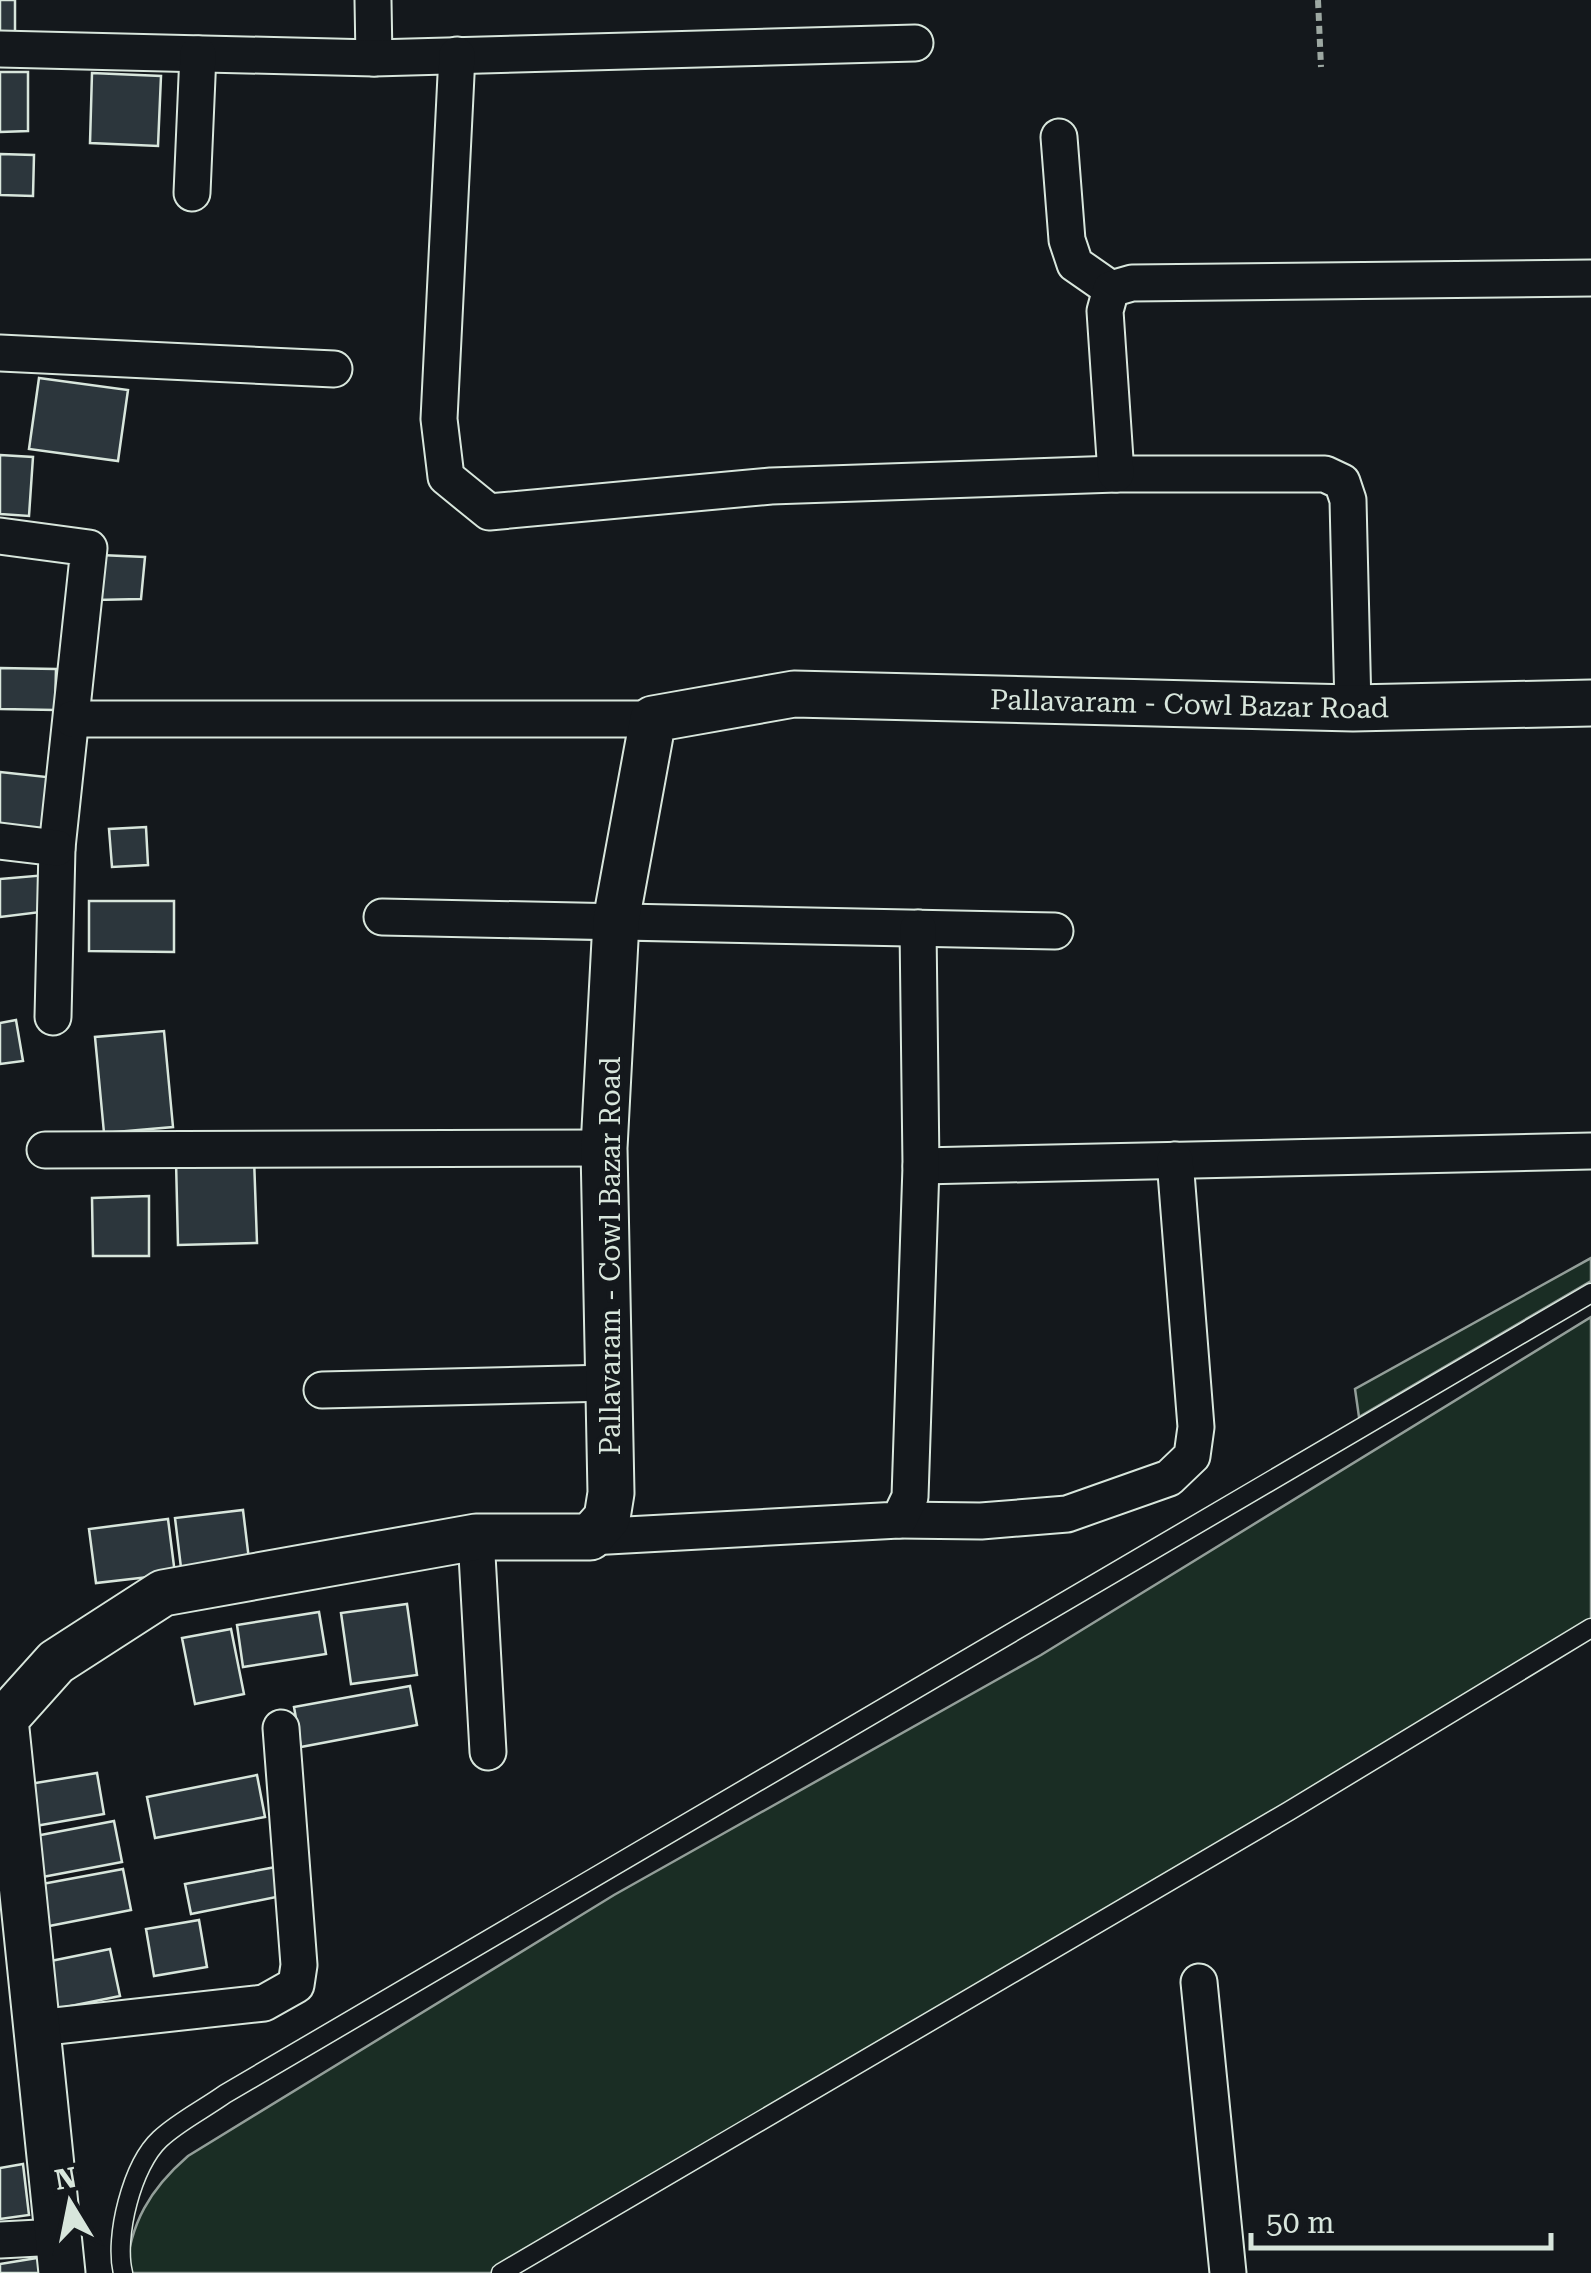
<svg xmlns="http://www.w3.org/2000/svg" width="1591" height="2273" font-family="'Roboto Serif',serif">
	<style>
		.green { fill: #1a2d24; stroke: #939e99; stroke-width: 2.5 }
		.building { fill: #2c363c; stroke: #d8e6dc; stroke-width: 2.5 }
		.lines { fill: none; stroke-linecap: round; stroke-linejoin: round }
		.service-casing { stroke: #d8e6dc; stroke-width: 21 }
		.minor-casing { stroke: #d8e6dc; stroke-width: 39 }
		.tertiary-casing { stroke: #d8e6dc; stroke-width: 49 }
		.path { stroke: #9da8a2; stroke-width: 6; stroke-dasharray: 8 5; stroke-linecap: butt }
		.service { stroke: #14181c; stroke-width: 18 }
		.minor { stroke: #14181c; stroke-width: 35 }
		.tertiary { stroke: #14181c; stroke-width: 45 }
		.labels { text-anchor: middle; dominant-baseline: central; stroke-width: 8; stroke-linejoin: round; paint-order: stroke }
		.street-label { font-size: 28px; fill: #d8e6dc; stroke: #14181c }
	</style>
	<rect width="100%" height="100%" fill="#14181c"/>
	<!-- green -->
	<g class="green">
		<polygon points="1591,1258 1591,1281 1359,1417 1355,1389"/>
		<path d="M1591 1317V1625L513 2273H126C130 2223 150 2189 188 2156L614 1895 1041 1655Z"/>
	</g>
	<!-- building -->
	<g class="building">
		<rect x="0" y="0" width="15" height="38"/>
		<polygon points="0,72 28,72 28,131 0,132"/>
		<polygon points="92,73 161,76 158,146 90,143"/>
		<polygon points="0,154 34,155 33,196 0,195"/>
		<polygon points="39,378 128,390 118,461 29,449"/>
		<polygon points="0,455 33,457 29,516 0,514"/>
		<polygon points="100,555 145,557 141,599 95,600"/>
		<polygon points="0,668 56,669 55,710 0,709"/>
		<polygon points="0,772 56,778 48,832 0,829"/>
		<polygon points="146,827 148,865 112,867 109,829"/>
		<polygon points="46,875 49,911 0,917 0,879"/>
		<polygon points="89,901 174,901 174,952 89,951"/>
		<polygon points="16,1020 23,1061 0,1064 0,1023"/>
		<polygon points="164,1031 173,1127 104,1133 95,1037"/>
		<polygon points="254,1158 257,1243 178,1245 176,1161"/>
		<polygon points="149,1196 149,1256 93,1256 92,1198"/>
		<polygon points="243,1510 250,1568 182,1576 175,1518"/>
		<polygon points="168,1519 175,1574 96,1583 89,1529"/>
		<polygon points="407,1604 417,1675 351,1684 341,1613"/>
		<polygon points="319,1612 326,1654 243,1667 237,1625"/>
		<polygon points="231,1629 244,1694 195,1704 182,1638"/>
		<polygon points="410,1686 417,1725 301,1747 294,1707"/>
		<polygon points="97,1773 104,1814 24,1828 17,1786"/>
		<polygon points="257,1775 265,1817 155,1838 147,1797"/>
		<polygon points="114,1821 122,1862 32,1879 25,1838"/>
		<polygon points="281,1866 286,1895 191,1914 185,1884"/>
		<polygon points="123,1869 131,1910 34,1929 26,1887"/>
		<polygon points="199,1920 207,1967 154,1976 146,1929"/>
		<polygon points="110,1949 120,1996 46,2011 36,1964"/>
		<polygon points="23,2164 29,2215 0,2219 0,2168"/>
		<polygon points="43,2257 45,2273 0,2273 0,2264"/>
	</g>
	<g class="lines">
		<!-- service casing -->
		<g class="service-casing">
			<g id="service">
				<path d="M123 2273C114 2237 132 2165 160 2139 178 2122 204 2109 225 2094L1591 1293"/>
				<polyline points="501,2273 1289,1811 1591,1628"/>
			</g>
		</g>
		<!-- minor casing -->
		<g class="minor-casing">
			<g id="minor">
				<polyline points="373,0 374,58"/>
				<polyline points="0,49 374,58 915,43"/>
				<polyline points="457,55 439,419 446,477 489,512 771,486 1116,474 1325,474 1342,482 1348,500 1353,708"/>
				<polyline points="1059,137 1067,240 1075,264 1111,289"/>
				<polyline points="192,193 198,54"/>
				<polyline points="0,353 334,369"/>
				<polyline points="1116,474 1105,311 1111,289 1132,283 1591,278"/>
				<polyline points="0,536 89,548 57,848 53,1017"/>
				<polyline points="72,719 653,719"/>
				<polyline points="0,841 57,848"/>
				<polyline points="382,917 1055,931"/>
				<polyline points="45,1150 604,1148"/>
				<polyline points="921,1166 1591,1151"/>
				<polyline points="322,1390 609,1383"/>
				<polyline points="899,1520 981,1521 1067,1514 1169,1478 1192,1456 1196,1427 1175,1160"/>
				<polyline points="476,1537 488,1752"/>
				<polyline points="590,1537 899,1520 910,1497 921,1166 918,928"/>
				<polyline points="1199,1982 1228,2273"/>
				<polyline points="37,2028 264,2003 296,1985 299,1965 281,1728"/>
				<polyline points="0,2240 58,2237"/>
			</g>
		</g>
		<!-- tertiary casing -->
		<g class="tertiary-casing">
			<g id="tertiary">
				<path id="s1" d="M62 2273 5 1719 56 1662 163 1593 476 1537H590L607 1518 611 1493 604 1148 616 921 653 719 794 694 1353 708 1591 703"/>
			</g>
		</g>
		<!-- path -->
		<polyline class="path" points="1318,0 1321,67"/>
		<!-- service -->
		<use href="#service" class="service"/>
		<!-- minor -->
		<use href="#minor" class="minor"/>
		<!-- tertiary -->
		<use href="#tertiary" class="tertiary"/>
	</g>
	<g class="labels">
		<!-- street labels -->
		<g class="street-label">
			<text stroke="none"><textPath href="#s1" startOffset="2560">Pallavaram - Cowl Bazar Road</textPath></text>
			<text transform="translate(610 1256) rotate(-90)">Pallavaram - Cowl Bazar Road</text>
		</g>
	</g>
	<!-- north arrow -->
	<g transform="translate(70 2203) rotate(350)" stroke="#14181c" stroke-width="8" paint-order="stroke">
	<path d="M0-8L18 38L0 25L-18 38Z" fill="#d8e6dc"/>
	<text y="-15" font-size="28" font-weight="bold" text-anchor="middle" fill="#d8e6dc">N</text>
	</g>
	<!-- scale -->
	<path d="M1251 2233v15h300v-15" fill="none" stroke="#d8e6dc" stroke-width="5"/>
	<text x="1266" y="2233" font-size="30" fill="#d8e6dc" stroke="#14181c" stroke-width="8" paint-order="stroke">50 m</text>
</svg>
